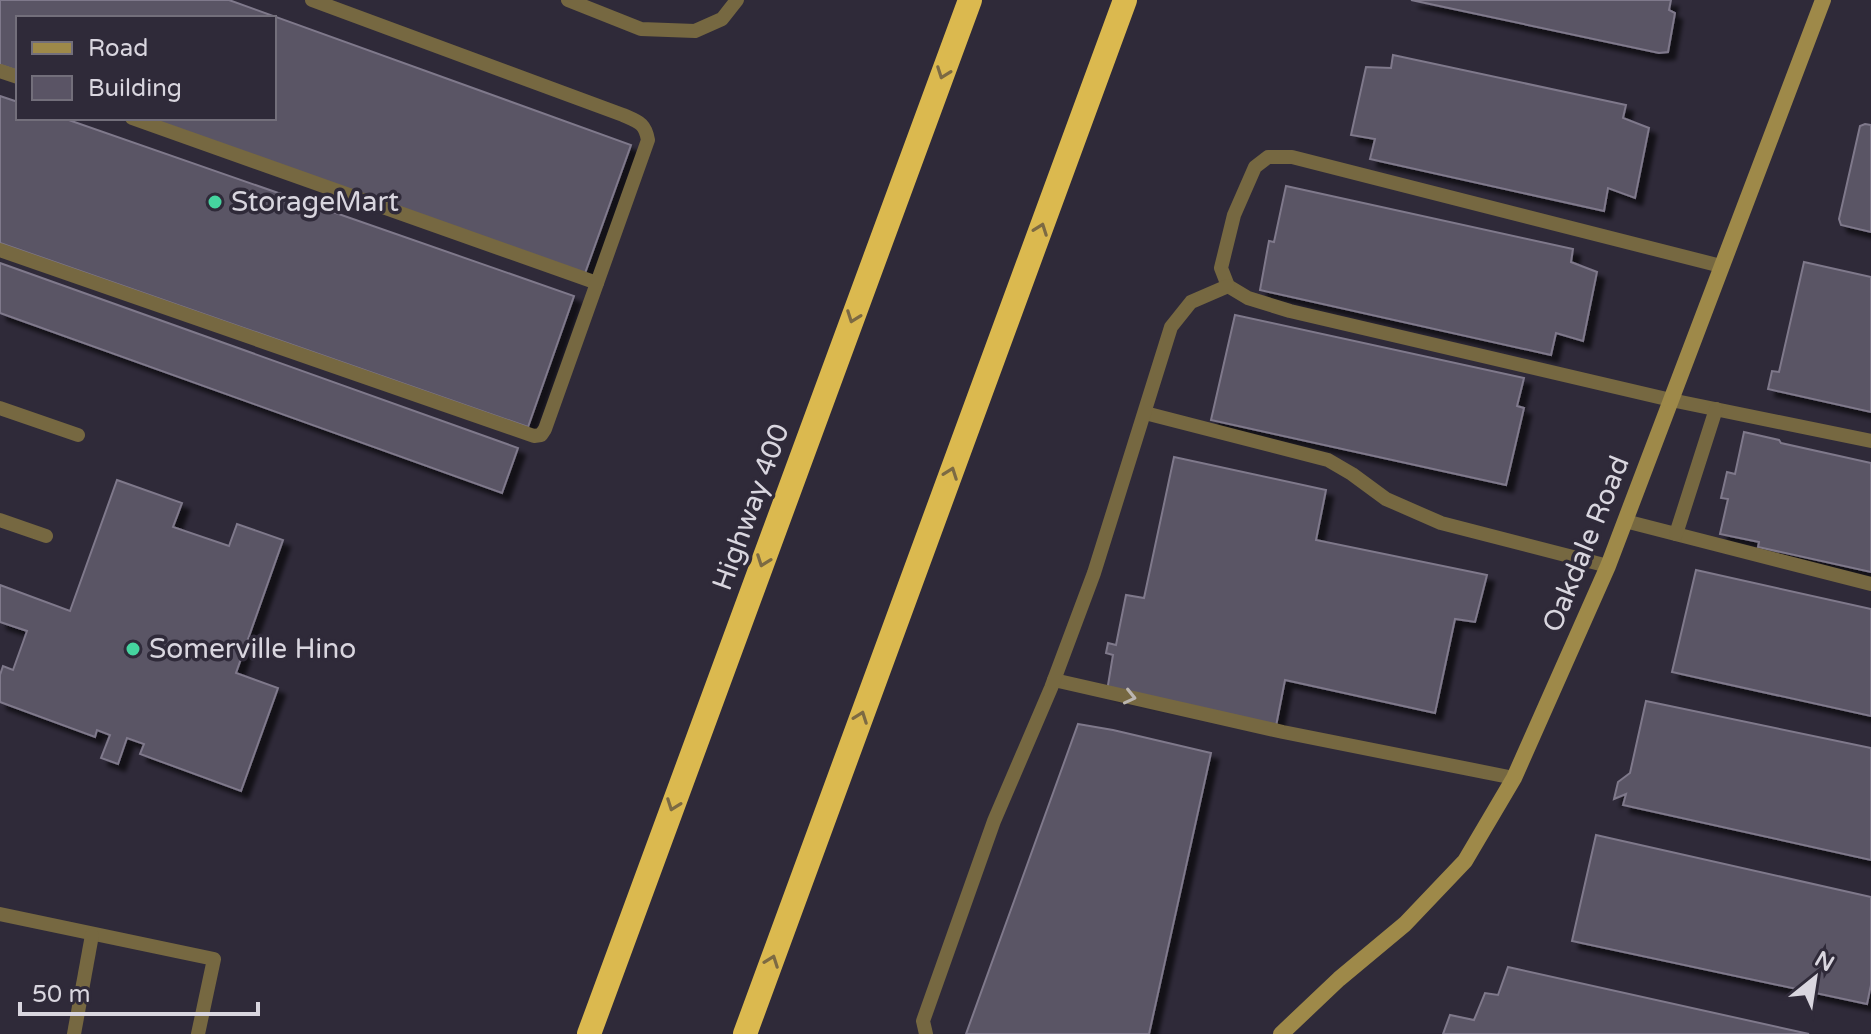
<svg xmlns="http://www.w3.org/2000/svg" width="1871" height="1034" font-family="'Varela Round',sans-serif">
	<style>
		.building { fill: #5a5465; stroke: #7f798b; stroke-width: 2; filter: url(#shadow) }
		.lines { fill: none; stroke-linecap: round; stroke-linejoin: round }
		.lane { stroke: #766841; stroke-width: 14 }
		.secondary { stroke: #9e8949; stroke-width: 16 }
		.highway { stroke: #dbb94f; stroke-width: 24 }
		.oneway { stroke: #7c6a43 }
		.oneway2 { stroke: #bbb5b0 }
		.poi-dot { fill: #45d49f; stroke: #2f2a39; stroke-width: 3 }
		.labels { text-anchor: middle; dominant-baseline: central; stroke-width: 7; stroke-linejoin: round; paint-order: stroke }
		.poi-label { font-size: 28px; fill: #d9d6df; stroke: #2f2a39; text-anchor: start }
		.street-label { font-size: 28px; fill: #d9d6df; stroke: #2f2a39 }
	</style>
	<defs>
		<filter id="shadow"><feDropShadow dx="7" dy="7" stdDeviation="2" flood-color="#0009"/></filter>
	</defs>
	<rect width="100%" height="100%" fill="#2f2a39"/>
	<!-- building -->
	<g class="building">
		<polygon points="0,0 229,0 631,145 584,276 147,118 274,118 274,18 18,18 18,71 0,65"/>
		<polygon points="1411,0 1671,0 1669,10 1675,13 1668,52 1659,53"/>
		<polygon points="1393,55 1626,105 1623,118 1649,128 1635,198 1608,188 1604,211 1370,159 1375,139 1351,135 1366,67 1391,68"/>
		<polygon points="0,96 18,102 18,118 63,118 574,296 528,427 0,243"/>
		<polygon points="1865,124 1871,125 1871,232 1841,225 1839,219 1860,126"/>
		<polygon points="1286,186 1573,249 1571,262 1597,272 1583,341 1556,333 1551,355 1260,290 1269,241 1274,242"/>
		<polygon points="1804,262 1871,277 1871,412 1768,389 1772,371 1779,372"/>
		<polygon points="0,263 518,448 502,493 0,313"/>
		<polygon points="1235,315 1524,378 1517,406 1524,408 1506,485 1211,420"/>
		<polygon points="1744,432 1779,440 1781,443 1871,463 1871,572 1758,547 1759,542 1720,534 1728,499 1721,498 1727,472 1735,474"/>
		<polygon points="1174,457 1326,490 1316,540 1487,575 1475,622 1455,619 1435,713 1285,680 1276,726 1107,691 1113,655 1106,653 1108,643 1116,645 1126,595 1144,598"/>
		<polygon points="117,480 182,503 173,527 229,546 237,524 283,540 236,673 278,688 241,791 140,754 144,744 127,738 118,764 101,758 110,735 97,730 95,737 0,702 0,675 3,666 13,670 27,631 0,622 0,585 70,611"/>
		<polygon points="1696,570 1871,609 1871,716 1672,672"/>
		<polygon points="1646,701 1871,748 1871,860 1623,805 1626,794 1614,799 1618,782 1630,773"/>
		<polygon points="1078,724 1113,730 1211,753 1149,1034 966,1034"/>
		<polygon points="1596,835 1871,897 1871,985 1867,1004 1572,941"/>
		<polygon points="1508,967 1809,1034 1443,1034 1450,1015 1474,1020 1485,993 1498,995"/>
	</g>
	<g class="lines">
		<!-- lane -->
		<g class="lane">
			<polyline points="568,0 641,29 695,31 722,19 737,0"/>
			<polyline points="0,71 18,77"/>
			<polyline points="132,118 597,283"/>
			<path d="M0 250 534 436 541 435 545 429 648 140C645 123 639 122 623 115L312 0"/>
			<polyline points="1721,266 1292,157 1268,157 1255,167 1234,215 1221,268 1228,286 1248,298 1290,311 1671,400 1871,441"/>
			<polyline points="0,408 78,435"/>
			<polyline points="1145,413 1328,460 1352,474 1386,499 1441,523 1608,566"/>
			<polyline points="0,520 46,536"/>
			<polyline points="1625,521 1871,584"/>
			<polyline points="1676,534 1716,409"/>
			<polyline points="1054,680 1283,732 1514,778"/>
			<polyline points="0,914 214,959 198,1034"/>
			<polyline points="74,1034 92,935"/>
			<polyline points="926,1034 923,1021 994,821 1051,688 1094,573 1171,327 1191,302 1228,286"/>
		</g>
		<!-- secondary -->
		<polyline class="secondary" points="1281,1034 1339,979 1405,924 1465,861 1514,778 1608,566 1823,0"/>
		<!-- highway -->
		<g class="highway">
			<polyline points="589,1034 970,0"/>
			<polyline points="745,1034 1125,0"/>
		</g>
	</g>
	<!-- one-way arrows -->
	<defs><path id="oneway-chevron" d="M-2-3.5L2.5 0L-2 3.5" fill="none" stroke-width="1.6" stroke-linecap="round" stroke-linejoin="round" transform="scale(2)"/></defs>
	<g class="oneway">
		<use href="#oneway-chevron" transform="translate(943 73) rotate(110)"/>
		<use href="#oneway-chevron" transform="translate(1041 229) rotate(-70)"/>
		<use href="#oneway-chevron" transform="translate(853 317) rotate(110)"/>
		<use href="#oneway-chevron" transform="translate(951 473) rotate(-70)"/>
		<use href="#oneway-chevron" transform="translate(763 561) rotate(110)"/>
		<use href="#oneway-chevron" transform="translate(861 717) rotate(-70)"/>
		<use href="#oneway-chevron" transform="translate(673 805) rotate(110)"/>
		<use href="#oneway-chevron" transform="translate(772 961) rotate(-70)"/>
	</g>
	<use class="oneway2" href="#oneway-chevron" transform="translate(1130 697) rotate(13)"/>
	<!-- markers -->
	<g class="poi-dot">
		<circle cx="215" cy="202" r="8"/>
		<circle cx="133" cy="649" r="8"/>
	</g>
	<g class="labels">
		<!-- poi labels -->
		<g class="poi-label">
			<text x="231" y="202">StorageMart</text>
			<text x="149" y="649">Somerville Hino</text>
		</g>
		<!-- street labels -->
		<g class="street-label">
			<text transform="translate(751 507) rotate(-70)">Highway 400</text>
			<text transform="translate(1586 544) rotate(-68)">Oakdale Road</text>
		</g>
	</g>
	<!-- legend -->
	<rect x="16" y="16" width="260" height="104" fill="#2f2a39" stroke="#736f7b" stroke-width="2"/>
	<rect x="32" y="42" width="40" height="12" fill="#9e8949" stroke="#736f7b" stroke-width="2"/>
	<text x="88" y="56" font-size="24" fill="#d9d6df">Road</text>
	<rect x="32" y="76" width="40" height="24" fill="#5a5465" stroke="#736f7b" stroke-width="2"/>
	<text x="88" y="96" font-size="24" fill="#d9d6df">Building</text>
	<!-- north arrow -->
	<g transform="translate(1815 978) rotate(30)" stroke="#2f2a39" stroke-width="6" paint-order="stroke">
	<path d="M0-6L14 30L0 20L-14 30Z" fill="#d9d6df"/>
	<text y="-12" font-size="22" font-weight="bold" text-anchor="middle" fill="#d9d6df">N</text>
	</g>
	<!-- scale -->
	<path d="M20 1002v12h238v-12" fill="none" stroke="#d9d6df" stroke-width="4"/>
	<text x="32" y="1002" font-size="24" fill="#d9d6df" stroke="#2f2a39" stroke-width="6" paint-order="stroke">50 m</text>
</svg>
